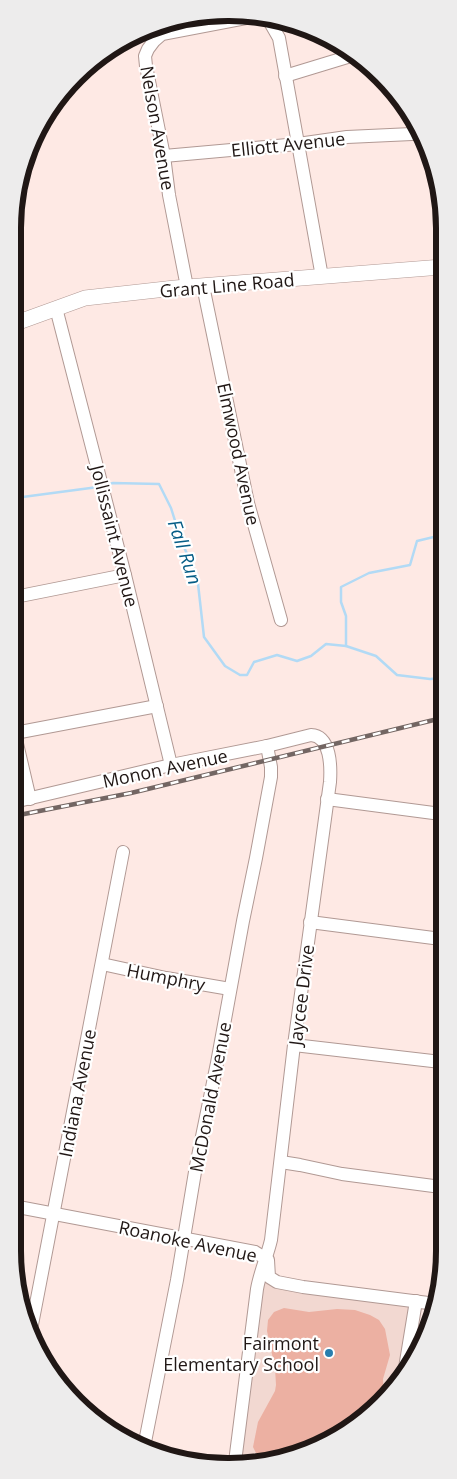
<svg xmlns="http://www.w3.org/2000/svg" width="457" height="1479" font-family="'Open Sans',sans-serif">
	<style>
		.built { fill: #f2d8d1 }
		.green { fill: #ecb0a2 }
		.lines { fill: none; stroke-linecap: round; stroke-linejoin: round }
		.stream { stroke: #b2daf5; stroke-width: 2.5 }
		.minor-casing { stroke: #b19994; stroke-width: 14 }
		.major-casing { stroke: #b19994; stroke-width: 16 }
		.minor { stroke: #fff; stroke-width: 12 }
		.major { stroke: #fff; stroke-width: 15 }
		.rail-casing { stroke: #736663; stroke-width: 4.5 }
		.rail { stroke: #fff; stroke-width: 2.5; stroke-dasharray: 8; stroke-linecap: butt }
		.poi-dot { fill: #297eae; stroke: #fff; stroke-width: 2 }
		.labels { text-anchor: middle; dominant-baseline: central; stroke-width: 4.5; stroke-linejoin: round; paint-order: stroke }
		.street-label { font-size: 18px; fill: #201715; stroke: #fff }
		.poi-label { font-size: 18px; fill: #201715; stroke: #fff; text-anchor: end }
		.water-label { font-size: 19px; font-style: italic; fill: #065d86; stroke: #fff }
		.rim { fill: none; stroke: #201715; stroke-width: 6 }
	</style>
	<rect width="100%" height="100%" fill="#fee9e4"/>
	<!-- built -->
	<polygon class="built" points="263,1281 410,1305 400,1379 349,1430 284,1459 241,1462"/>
	<!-- green -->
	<polygon class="green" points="284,1308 309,1312 337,1309 355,1310 370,1315 379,1320 385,1329 390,1355 383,1379 384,1395 370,1407 349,1430 284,1459 277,1460 277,1458 269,1457 267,1459 256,1453 253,1447 258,1422 275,1391 276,1385 275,1368 267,1331 268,1320 274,1312"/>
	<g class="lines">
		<!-- stream -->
		<g class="stream">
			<polyline points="106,485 113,483 159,484 171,508 182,543 197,575 204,637 225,666 240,675 247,675 254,662 277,655 297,661 311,656 326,644 346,646 376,656 397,675 430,679 442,678"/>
			<polyline points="15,498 98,487"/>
			<polyline points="346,646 346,616 341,602 341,587 369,573 410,565 417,541 442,535"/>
		</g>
		<!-- minor casing -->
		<g class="minor-casing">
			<g id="minor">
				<polyline points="267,17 279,38 322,277"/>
				<polyline points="285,76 354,55"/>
				<polyline points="164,156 298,144 347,137 412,134"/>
				<polyline points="203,286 248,503 281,620"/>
				<polyline points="187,287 169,195 164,156 146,66 145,56 148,49 154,41 162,34 251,17"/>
				<polyline points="56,308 125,575 171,765"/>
				<polyline points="15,597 125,575"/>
				<polyline points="15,733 157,706"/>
				<polyline points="15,735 30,799"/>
				<polyline points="327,799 441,814"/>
				<path d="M14 802 171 765 267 746 311 735C331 736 331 767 330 782L294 1045 271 1240C267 1257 260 1272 257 1289L235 1462"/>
				<polyline points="310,922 441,939"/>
				<polyline points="102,964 166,978 230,989"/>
				<polyline points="294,1045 441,1062"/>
				<polyline points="281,1162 300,1165 342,1174 441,1187"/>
				<polyline points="13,1206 255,1252 268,1260 269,1277 277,1282 303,1287 436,1304"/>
				<polyline points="30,1335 123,852"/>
				<polyline points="404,1374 416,1301"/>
				<polyline points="144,1447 177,1280 196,1166 217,1063 243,921 256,858 271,777 271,767 267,746"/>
			</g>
		</g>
		<!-- major casing -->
		<g class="major-casing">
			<polyline id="major" points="16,323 85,298 175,288 442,267"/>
		</g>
		<!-- minor -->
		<use href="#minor" class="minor"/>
		<!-- major -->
		<use href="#major" class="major"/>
		<!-- rail casing -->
		<g class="rail-casing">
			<polyline id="rail" points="14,816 131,793 442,718"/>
		</g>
		<!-- rail -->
		<use href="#rail" class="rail"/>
	</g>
	<!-- markers -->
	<circle class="poi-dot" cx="329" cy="1353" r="5"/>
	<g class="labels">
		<!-- street labels -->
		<g class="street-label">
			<text transform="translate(158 128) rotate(80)">Nelson Avenue</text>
			<text transform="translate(288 144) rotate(-6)">Elliott Avenue</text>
			<text transform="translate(227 285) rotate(-5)">Grant Line Road</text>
			<text transform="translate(239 454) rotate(78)">Elmwood Avenue</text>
			<text transform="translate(115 536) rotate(76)">Jollissaint Avenue</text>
			<text transform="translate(165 768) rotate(-12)">Monon Avenue</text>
			<text transform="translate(166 977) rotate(11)">Humphry</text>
			<text transform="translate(301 995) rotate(-83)">Jaycee Drive</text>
			<text transform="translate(77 1093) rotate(-79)">Indiana Avenue</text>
			<text transform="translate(210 1097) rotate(-79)">McDonald Avenue</text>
			<text transform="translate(188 1241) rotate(12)">Roanoke Avenue</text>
		</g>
		<!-- poi labels -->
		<g class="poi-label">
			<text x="319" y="1343">Fairmont<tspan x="319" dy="21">Elementary School</tspan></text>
		</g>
		<!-- water labels -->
		<g class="water-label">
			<text transform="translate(185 552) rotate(71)">Fall Run</text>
		</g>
	</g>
	<!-- crop -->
	<path d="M0 0H457V1479H0ZM228 21H229A207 207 0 0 1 436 228V1251A207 207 0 0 1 229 1458H228A207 207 0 0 1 21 1251V228A207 207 0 0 1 228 21Z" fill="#edecec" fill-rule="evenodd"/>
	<path class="rim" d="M228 21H229A207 207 0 0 1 436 228V1251A207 207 0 0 1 229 1458H228A207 207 0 0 1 21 1251V228A207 207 0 0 1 228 21Z"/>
</svg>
